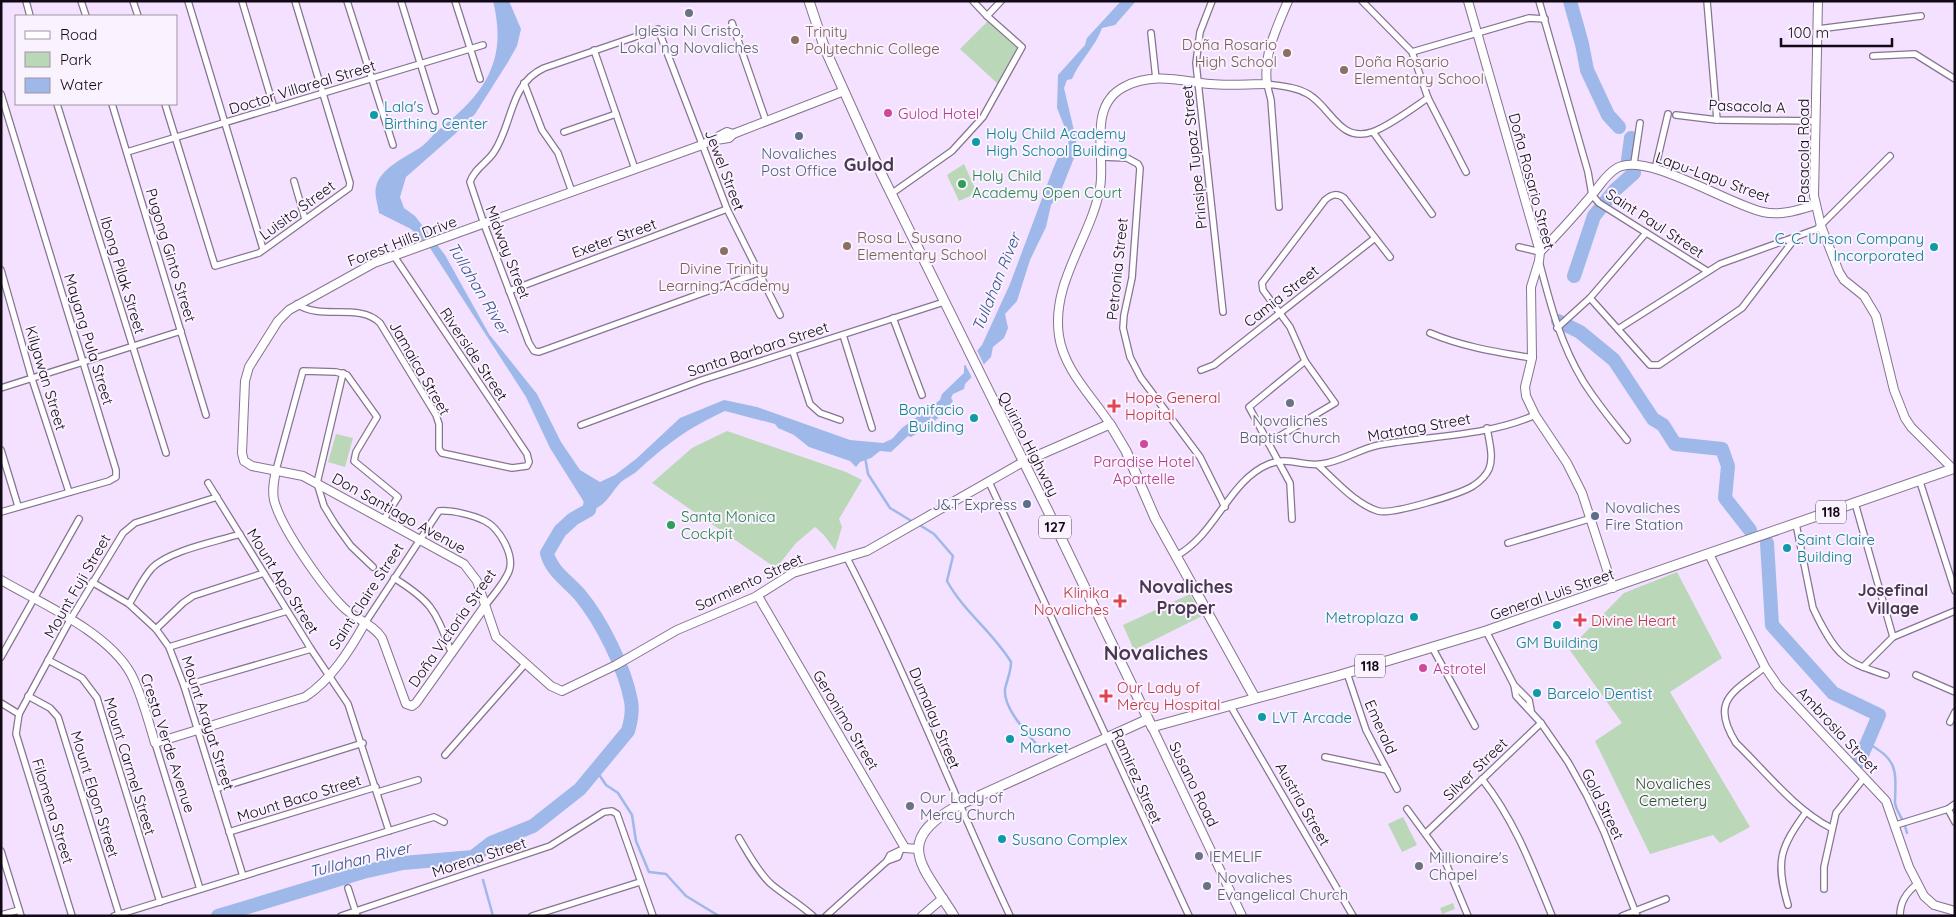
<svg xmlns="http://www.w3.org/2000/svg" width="1956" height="917" font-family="Quicksand,sans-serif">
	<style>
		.green { fill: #bad7b7 }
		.water { fill: #9eb9e9 }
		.pier { fill: #f4e0ff }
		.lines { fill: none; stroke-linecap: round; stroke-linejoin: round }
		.stream { stroke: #9eb9e9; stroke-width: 2.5 }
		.river { stroke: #9eb9e9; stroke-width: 14 }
		.street-casing { stroke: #877490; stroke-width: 8 }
		.secondary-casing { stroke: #877490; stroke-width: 10 }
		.primary-casing { stroke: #877490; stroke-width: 11 }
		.street { stroke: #fff; stroke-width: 5.5 }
		.secondary { stroke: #fff; stroke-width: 8 }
		.primary { stroke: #fff; stroke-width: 9 }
		.worship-dot { fill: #6b7280; stroke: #faf2ff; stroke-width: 2 }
		.education-dot { fill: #8d6e63; stroke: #faf2ff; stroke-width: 2 }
		.hotel-dot { fill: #d1479c; stroke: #faf2ff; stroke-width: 2 }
		.culture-dot { fill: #0f9aa8; stroke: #faf2ff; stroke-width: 2 }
		.service-dot { fill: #5c6f8a; stroke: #faf2ff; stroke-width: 2 }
		.leisure-dot { fill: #2e9e5b; stroke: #faf2ff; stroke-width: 2 }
		.health-dot { fill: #e0444e; stroke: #faf2ff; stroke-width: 2 }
		.labels { text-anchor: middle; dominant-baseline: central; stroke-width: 4; stroke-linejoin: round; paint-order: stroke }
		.shield { fill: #faf2ff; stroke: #57505a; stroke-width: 1 }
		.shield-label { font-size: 14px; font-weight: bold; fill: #110a14 }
		.worship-label { font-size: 15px; fill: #5b616d; stroke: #faf2ff; text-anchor: start }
		.education-label { font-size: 15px; fill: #785e54; stroke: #faf2ff; text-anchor: start }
		.street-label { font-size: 15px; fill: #110a14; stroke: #faf2ff }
		.culture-label { font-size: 15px; fill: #0d838f; stroke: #faf2ff; text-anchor: start }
		.hotel-label { font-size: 15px; fill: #b23c85; stroke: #faf2ff; text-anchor: start }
		.service-label { font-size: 15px; fill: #4e5e75; stroke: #faf2ff }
		.leisure-label { font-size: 15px; fill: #27864d; stroke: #faf2ff; text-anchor: start }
		.health-label { font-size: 15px; fill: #be3a42; stroke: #faf2ff; text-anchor: start }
		.park-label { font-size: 15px; fill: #20561d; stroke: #faf2ff }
		.water-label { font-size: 16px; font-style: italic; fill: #32528d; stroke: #faf2ff }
		.neighbourhood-label { font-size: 16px; font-weight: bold; fill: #483750; stroke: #faf2ff }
		.quarter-label { font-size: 18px; font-weight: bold; fill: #483750; stroke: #faf2ff }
		.district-label { font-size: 20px; font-weight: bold; fill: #483750; stroke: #faf2ff }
	</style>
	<rect width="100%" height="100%" fill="#f4e0ff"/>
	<!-- green -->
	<g class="green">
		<polygon points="989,20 1021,46 998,84 960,49"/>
		<polygon points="964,164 977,193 959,201 947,175"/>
		<polygon points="727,431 846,472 862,480 839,519 842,527 835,550 824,535 815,527 796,543 776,568 652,483 692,448"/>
		<polygon points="336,434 353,438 345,467 328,462"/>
		<polygon points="1677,572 1722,658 1670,692 1750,827 1720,843 1713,835 1650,854 1595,741 1622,723 1569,649 1624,593"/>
		<polygon points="1190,594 1202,616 1134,650 1123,625"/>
		<polygon points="1403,817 1417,845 1402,852 1388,824"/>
		<polygon points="1453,903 1455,909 1442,914 1440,908"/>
	</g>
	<!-- water -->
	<path class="water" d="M493 1H509L521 29 517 46 508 62 475 114 455 134 406 177 400 197 404 208 415 216 445 255 489 334 537 394 561 442 580 470 600 482 615 475 636 459 680 418 724 400 757 407 850 440 883 443 892 439 902 428 940 400 942 394 964 373V366L982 345 1010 284 1053 169 1059 155 1068 145 1069 138 1057 108 1058 75 1085 45 1087 38 1121 1H1136L1115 25 1102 28C1096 46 1080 60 1072 79L1067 80 1064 88 1076 139V153L1060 193 1051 205 1046 227 1030 260 1017 301 1005 314 1008 328 1004 338 993 347 991 357 965 384 964 389 953 394 951 398 953 401 935 421 931 417 923 430 911 437 908 436 891 452 880 451 871 458 860 462 856 467 850 461 809 447 794 435 778 428 775 424 725 411C686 429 667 444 636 472 631 476 624 479 620 483 611 493 604 509 589 510L550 448 526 397 430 248 411 229 379 213C378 206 374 194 376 187 380 168 406 157 421 147 428 142 433 134 440 129 485 93 508 61 493 1Z"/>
	<!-- pier -->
	<polygon class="pier" points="976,348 985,367 973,380 964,362"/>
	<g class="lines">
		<!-- stream -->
		<g class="stream">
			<polyline points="865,457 868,474 890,508 913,522"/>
			<path d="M918 524 934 534 953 556 947 581C964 612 993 632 1011 662 1011 672 1007 680 1005 689 1003 710 1031 737 1043 752"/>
			<path d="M1867 743C1898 759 1896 770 1895 802 1895 808 1900 815 1903 821"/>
			<polyline points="596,770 606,785 618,793 632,815 636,841 649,872 666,874 686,896 719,916"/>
			<polyline points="1905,826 1907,833"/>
			<polyline points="473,857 479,867"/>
			<polyline points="483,880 493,916"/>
		</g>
		<!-- river -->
		<g class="river">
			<polyline points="1570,1 1582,44 1587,70 1608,115 1619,127"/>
			<polyline points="1628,160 1631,138"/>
			<polyline points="1574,276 1594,216 1615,190 1634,173 1633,165"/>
			<polyline points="1558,321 1580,332 1614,360 1653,419 1663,425 1675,444 1722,449 1728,466 1725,498 1750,530"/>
			<polyline points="1767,543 1772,625 1833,693 1879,715 1859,762"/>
			<path d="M218 916 363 872 403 863 473 857 491 843 533 826 580 789 628 731C631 721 633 711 631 701 625 668 601 620 580 595 568 581 551 571 547 553L560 531 573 519 589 510 593 492"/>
		</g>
		<!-- street casing -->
		<g class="street-casing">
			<g id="street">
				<polyline points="26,1 30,16"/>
				<polyline points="81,1 86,16"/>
				<polyline points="133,1 138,16"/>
				<polyline points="188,1 263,249"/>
				<polyline points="242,1 274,108"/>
				<polyline points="347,1 393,145"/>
				<polyline points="401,1 435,111"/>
				<polyline points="455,1 480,79"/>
				<polyline points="1212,1 1200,32 1196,63 1223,312"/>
				<polyline points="1362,1 1412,52 1428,98 1466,172"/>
				<polyline points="1539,1 1588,172 1592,195 1599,203 1707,271"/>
				<polyline points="1707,1 1717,120"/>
				<polyline points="987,16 1001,1"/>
				<polyline points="732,23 766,121"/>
				<polyline points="1818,29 1921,16"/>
				<polyline points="1151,33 1156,79"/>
				<polyline points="594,50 635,169"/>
				<polyline points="1412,52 1529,18 1545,19"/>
				<polyline points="1873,56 1915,54 1955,79"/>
				<polyline points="524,83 542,130 558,153 572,192"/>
				<polyline points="1,94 116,470 116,477 109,481 1,512"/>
				<polyline points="57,104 166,453"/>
				<polyline points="112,104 206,415"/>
				<polyline points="165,104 215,266 259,253 349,188 350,183 295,1"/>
				<polyline points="1676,115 1717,120 1816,121"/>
				<polyline points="564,132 616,114"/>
				<polyline points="1373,132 1432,214"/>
				<polyline points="127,152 483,45"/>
				<polyline points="1102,157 1127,158 1138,164 1140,168 1132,278 1124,315 1123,328 1130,357 1141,378 1200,457 1225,507"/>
				<polyline points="1634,163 1640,123"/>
				<polyline points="1655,169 1668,114"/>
				<polyline points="294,181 305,219"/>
				<polyline points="891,194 952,151 983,117 1022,47 987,16 973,1"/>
				<path d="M1279 207 1271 100 1267 84C1281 86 1296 87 1308 94 1331 107 1339 143 1372 132 1388 127 1413 108 1428 98"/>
				<polyline points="1519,247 1540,252"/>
				<path d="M1539 261C1550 303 1560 343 1583 381 1596 402 1612 421 1627 440"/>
				<polyline points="1,270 32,379 69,492"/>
				<path d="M758 273 539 352 534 351 529 343 484 224 470 182C474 169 487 163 494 152 513 124 509 84 544 68L658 29 727 209 780 315"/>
				<polyline points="509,291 727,209"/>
				<polyline points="1590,298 1650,365 1659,365 1742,308 1796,237"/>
				<path d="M297 304C321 321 359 302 380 323L436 415 439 424V449L442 453 512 468 527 466 529 462 527 454 394 256"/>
				<polyline points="893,318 922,395"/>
				<polyline points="1557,328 1590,298 1646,233"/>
				<polyline points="1618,329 1720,264 1817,229 1890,156"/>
				<path d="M1430 333C1463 347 1497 352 1532 358"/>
				<polyline points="843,335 872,428"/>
				<polyline points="793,352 810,404 820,413 840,420"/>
				<polyline points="1201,370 1214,365 1375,238"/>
				<polyline points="343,373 317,483 324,506 335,524 351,546 373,567"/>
				<polyline points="1,388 181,331"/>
				<polyline points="581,425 702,380 944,302"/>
				<path d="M1268 443 1335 403 1305 361 1290 327 1263 290 1262 283 1325 200C1332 194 1337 193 1344 198L1390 257"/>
				<polyline points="1,450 18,506"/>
				<path d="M1318 465C1335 480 1355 504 1378 511 1392 515 1460 494 1473 486 1479 482 1486 476 1489 469 1494 457 1489 441 1487 428"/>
				<polyline points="276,470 303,371 336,372 347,375 377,417 356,452 354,461 398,497 384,519"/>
				<polyline points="989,482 1189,916"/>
				<polyline points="1920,482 1955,591"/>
				<polyline points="208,483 311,649 348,704 389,831"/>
				<polyline points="1855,503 1893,637"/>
				<polyline points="1292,519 1290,483 1249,407 1305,361"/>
				<path d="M1796 524 1813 608C1819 621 1832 646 1843 655 1854 666 1872 670 1886 675"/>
				<polyline points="1508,543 1589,519"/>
				<path d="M1176 556C1216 535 1229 480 1269 464 1288 456 1303 467 1321 464 1341 462 1359 449 1379 445 1428 436 1489 436 1535 415"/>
				<path d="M847 558C907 674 954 797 1010 916"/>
				<path d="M394 578C434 603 435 611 452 654"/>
				<polyline points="92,582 129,604 156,629 169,647 184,686 243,876"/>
				<path d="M129 604C136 593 143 578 152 568 170 550 216 542 240 534"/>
				<path d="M365 623 439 511C452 510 473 515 485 521 499 528 515 555 509 571 504 584 493 595 485 606"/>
				<polyline points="156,629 183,603 193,596 264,573"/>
				<polyline points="1486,631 1514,685 1516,696 1541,723 1568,762 1587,796 1604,832 1637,916"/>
				<polyline points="169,647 287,611"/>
				<polyline points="1432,647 1475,726"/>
				<polyline points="1,657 79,519"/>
				<polyline points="48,660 82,678 97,698 160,902"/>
				<path d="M1765 667C1734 692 1709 700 1736 743 1766 772 1794 809 1831 828"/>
				<polyline points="1863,667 1893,637 1955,611"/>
				<polyline points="1347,673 1366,730 1397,789"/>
				<polyline points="1916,675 1955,692"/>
				<polyline points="1514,685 1529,700 1531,710"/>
				<polyline points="184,686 311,649"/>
				<polyline points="28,696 50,708 58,717 119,914"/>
				<polyline points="1,703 19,714"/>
				<polyline points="1230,705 1353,916"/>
				<polyline points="1950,722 1955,712"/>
				<polyline points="155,743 200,889"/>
				<polyline points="445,755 526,663"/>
				<polyline points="1325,757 1387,770"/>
				<path d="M1482 779C1515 821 1532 867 1552 916"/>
				<polyline points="216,789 363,743"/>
				<polyline points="378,792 418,780"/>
				<polyline points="1407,809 1445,861 1468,916"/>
				<polyline points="1948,809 1955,822"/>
				<polyline points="1896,825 1948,809 1955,804"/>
				<polyline points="229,832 376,787"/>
				<polyline points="1426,833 1541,723"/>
				<path d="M739 838C748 853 758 872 771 884 784 895 800 904 813 916"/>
				<polyline points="1,851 21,916"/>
				<polyline points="887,861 898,857 900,851"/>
				<polyline points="348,888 357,916"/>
				<polyline points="1824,889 1824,867 1836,813 1864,778"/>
				<path d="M1788 905C1775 861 1780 848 1806 812"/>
				<polyline points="1,915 19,910"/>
				<polyline points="72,916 16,734 19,714 70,620 123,533 135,523 217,497"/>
				<polyline points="114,916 434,817 444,822"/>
				<polyline points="341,916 550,846 604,812 612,811 617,814 653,916"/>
				<polyline points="532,916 640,882"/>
				<polyline points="826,916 887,861 890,855 905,848"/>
				<polyline points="1622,916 1666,899"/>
				<path d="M1900 916C1900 902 1906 893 1917 884"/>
			</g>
		</g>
		<!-- secondary casing -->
		<g class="secondary-casing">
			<g id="secondary">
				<polyline points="1468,1 1540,252 1539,261 1531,287 1532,358 1525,387 1526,396 1535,415 1567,463 1582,493 1613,588"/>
				<polyline points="1818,1 1814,196 1821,226 1839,272 1844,280 1864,296 1876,316 1894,390 1905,418 1911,427 1953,469"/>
				<polyline points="733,134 727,132 702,145 374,263 289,310 278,321 249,367 245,381 242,453 244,461 252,466 303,476 464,564 477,581 496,637 551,686 562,691 616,665 677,630 755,597 793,573 867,551 1023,462"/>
				<polyline points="716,140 729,138 733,134 844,91"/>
				<path d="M1540 252C1558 234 1575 215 1591 196 1600 186 1605 175 1617 168 1646 151 1729 205 1763 212 1781 216 1798 210 1815 205"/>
				<path d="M1110 424C1092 396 1064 370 1059 336 1051 282 1091 238 1100 188 1106 155 1087 106 1124 87 1152 72 1181 81 1210 84 1229 86 1248 84 1267 84 1263 55 1277 27 1288 1"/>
				<path d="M276 470C274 480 272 490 274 500 281 528 323 587 343 607 355 619 373 624 382 638L406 704 412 706 416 703 485 606"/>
				<polyline points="1709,554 1765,667 1778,686 1886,801 1909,867 1924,896 1934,905 1955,911"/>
				<path d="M1 580C42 604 108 632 131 674 142 695 148 720 155 743L305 697C331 680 350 650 365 623"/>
				<polyline points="758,596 905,848 917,849"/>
				<polyline points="1152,727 1242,916"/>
				<polyline points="922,916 943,898"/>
			</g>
		</g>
		<!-- primary casing -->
		<g class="primary-casing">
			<g id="primary">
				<polyline points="809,1 825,49 881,173 1049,513 1152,727 1337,676 1486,631 1955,468"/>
				<polyline points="1023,462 1110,424 1126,451 1155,518 1255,698"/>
				<path d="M954 916C924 867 890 842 959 805L1146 720"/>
			</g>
		</g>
		<!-- street -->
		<use href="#street" class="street"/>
		<!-- secondary -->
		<use href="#secondary" class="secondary"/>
		<!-- primary -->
		<use href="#primary" class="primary"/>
	</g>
	<!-- markers -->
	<g class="worship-dot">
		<circle cx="689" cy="13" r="5"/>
		<circle cx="1290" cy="403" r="5"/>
		<circle cx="910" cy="806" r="5"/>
		<circle cx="1199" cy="856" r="5"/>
		<circle cx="1419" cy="866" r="5"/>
		<circle cx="1207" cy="886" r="5"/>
	</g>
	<g class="education-dot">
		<circle cx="795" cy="40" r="5"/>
		<circle cx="1287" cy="53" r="5"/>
		<circle cx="1344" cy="70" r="5"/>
		<circle cx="847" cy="246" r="5"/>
		<circle cx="724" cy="251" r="5"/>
	</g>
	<g class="hotel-dot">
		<circle cx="888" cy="113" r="5"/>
		<circle cx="1144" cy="444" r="5"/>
		<circle cx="1423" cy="668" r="5"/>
	</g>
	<g class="culture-dot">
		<circle cx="374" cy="115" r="5"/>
		<circle cx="976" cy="142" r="5"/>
		<circle cx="1934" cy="247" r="5"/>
		<circle cx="974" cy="418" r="5"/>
		<circle cx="1787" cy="548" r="5"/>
		<circle cx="1414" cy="617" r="5"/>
		<circle cx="1557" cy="625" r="5"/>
		<circle cx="1537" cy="693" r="5"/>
		<circle cx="1262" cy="717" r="5"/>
		<circle cx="1010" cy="739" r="5"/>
		<circle cx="1002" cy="839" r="5"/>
	</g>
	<g class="service-dot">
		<circle cx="799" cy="136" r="5"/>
		<circle cx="1027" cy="504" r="5"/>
		<circle cx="1595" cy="516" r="5"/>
	</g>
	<g class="leisure-dot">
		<circle cx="962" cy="184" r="5"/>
		<circle cx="671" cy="525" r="5"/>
	</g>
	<g class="health-dot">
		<path d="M1111.5 398.5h5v5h5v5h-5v5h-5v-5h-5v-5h5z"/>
		<path d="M1117.5 593.5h5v5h5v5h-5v5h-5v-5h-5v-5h5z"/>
		<path d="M1577.5 612.5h5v5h5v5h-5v5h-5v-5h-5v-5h5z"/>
		<path d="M1103.5 688.5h5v5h5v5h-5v5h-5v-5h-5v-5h5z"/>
	</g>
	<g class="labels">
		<!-- shield labels -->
		<g class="shield">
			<rect x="1816" y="500.5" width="30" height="23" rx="4"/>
			<rect x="1039" y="515.5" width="32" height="23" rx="4"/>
			<rect x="1355" y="654.5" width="30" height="23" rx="4"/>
		</g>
		<g class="shield-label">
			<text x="1831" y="512">118</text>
			<text x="1055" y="527">127</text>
			<text x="1370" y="666">118</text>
		</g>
		<!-- worship labels -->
		<g class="worship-label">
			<text x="689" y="30" text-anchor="middle">Iglesia Ni Cristo,<tspan x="689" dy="17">Lokal ng Novaliches</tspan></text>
			<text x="1290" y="420" text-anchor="middle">Novaliches<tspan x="1290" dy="17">Baptist Church</tspan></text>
			<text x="920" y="797">Our Lady of<tspan x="920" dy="17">Mercy Church</tspan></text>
			<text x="1209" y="856">IEMELIF</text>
			<text x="1429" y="857">Millionaire's<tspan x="1429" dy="17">Chapel</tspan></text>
			<text x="1217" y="877">Novaliches<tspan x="1217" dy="17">Evangelical Church</tspan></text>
		</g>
		<!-- education labels -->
		<g class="education-label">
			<text x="805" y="31">Trinity<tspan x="805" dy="17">Polytechnic College</tspan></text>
			<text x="1277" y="44" text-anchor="end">Doña Rosario<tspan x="1277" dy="17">High School</tspan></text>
			<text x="1354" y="61">Doña Rosario<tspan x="1354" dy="17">Elementary School</tspan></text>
			<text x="857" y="237">Rosa L. Susano<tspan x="857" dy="17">Elementary School</tspan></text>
			<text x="724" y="268" text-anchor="middle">Divine Trinity<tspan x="724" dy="17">Learning Academy</tspan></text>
		</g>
		<!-- street labels -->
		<g class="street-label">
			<text transform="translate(302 87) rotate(-17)">Doctor Villareal Street</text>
			<text transform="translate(1747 106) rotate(2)">Pasacola A</text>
			<text transform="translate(1803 151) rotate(-90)">Pasacola Road</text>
			<text transform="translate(1194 157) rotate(-96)">Prinsipe Tupaz Street</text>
			<text transform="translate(725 170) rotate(69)">Jewel Street</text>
			<text transform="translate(1713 177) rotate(20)">Lapu-Lapu Street</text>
			<text transform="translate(1532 181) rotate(75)">Doña Rosario Street</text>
			<text transform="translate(297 210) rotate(-36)">Luisito Street</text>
			<text transform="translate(1655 223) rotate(33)">Saint Paul Street</text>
			<text transform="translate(614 238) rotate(-20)">Exeter Street</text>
			<text transform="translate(402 241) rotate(-21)">Forest Hills Drive</text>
			<text transform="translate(508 252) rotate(69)">Midway Street</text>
			<text transform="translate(171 255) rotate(73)">Pugong Ginto Street</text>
			<text transform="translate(1117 269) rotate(-84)">Petronia Street</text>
			<text transform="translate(123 275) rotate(73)">Ibong Pilak Street</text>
			<text transform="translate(1281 296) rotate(-38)">Camia Street</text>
			<text transform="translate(89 339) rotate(73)">Mayang Pula Street</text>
			<text transform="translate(758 349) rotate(-18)">Santa Barbara Street</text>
			<text transform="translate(474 354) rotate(56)">Riverside Street</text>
			<text transform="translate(420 368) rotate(60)">Jamaica Street</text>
			<text transform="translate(46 378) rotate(73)">Kilyawan Street</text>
			<text transform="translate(1419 427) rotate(-10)">Matatag Street</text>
			<text transform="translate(1029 444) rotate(63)">Quirino Highway</text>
			<text transform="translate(399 513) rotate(29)">Don Santiago Avenue</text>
			<text transform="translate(283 581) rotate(58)">Mount Apo Street</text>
			<text transform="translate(749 582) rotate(-25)">Sarmiento Street</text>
			<text transform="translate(77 586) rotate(-60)">Mount Fuji Street</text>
			<text transform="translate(1552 594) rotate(-19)">General Luis Street</text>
			<text transform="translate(366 596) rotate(-57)">Saint Claire Street</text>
			<text transform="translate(452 628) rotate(-55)">Doña Victoria Street</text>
			<text transform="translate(935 718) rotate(67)">Dumalay Street</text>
			<text transform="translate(846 720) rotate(59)">Geronimo Street</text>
			<text transform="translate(208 723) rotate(72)">Mount Arayat Street</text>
			<text transform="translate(1381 727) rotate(66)">Emerald</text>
			<text transform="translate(1838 730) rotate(47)">Ambrosia Street</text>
			<text transform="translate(168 743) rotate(72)">Cresta Verde Avenue</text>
			<text transform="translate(130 766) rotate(73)">Mount Carmel Street</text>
			<text transform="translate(1475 769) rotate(-44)">Silver Street</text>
			<text transform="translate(1137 776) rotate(66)">Ramirez Street</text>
			<text transform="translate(1194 784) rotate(64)">Susano Road</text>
			<text transform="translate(95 794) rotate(73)">Mount Elgon Street</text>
			<text transform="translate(299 798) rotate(-17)">Mount Baco Street</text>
			<text transform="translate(1303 804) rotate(60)">Austria Street</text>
			<text transform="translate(1603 804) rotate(64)">Gold Street</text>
			<text transform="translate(53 811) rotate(73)">Filomena Street</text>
			<text transform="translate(479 857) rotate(-18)">Morena Street</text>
		</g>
		<!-- culture labels -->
		<g class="culture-label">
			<text x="384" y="106">Lala's<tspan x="384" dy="17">Birthing Center</tspan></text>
			<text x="986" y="133">Holy Child Academy<tspan x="986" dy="17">High School Building</tspan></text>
			<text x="1924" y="238" text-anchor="end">C. C. Unson Company<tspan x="1924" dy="17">Incorporated</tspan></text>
			<text x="964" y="409" text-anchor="end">Bonifacio<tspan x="964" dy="17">Building</tspan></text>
			<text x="1797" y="539">Saint Claire<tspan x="1797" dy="17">Building</tspan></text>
			<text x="1404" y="617" text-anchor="end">Metroplaza</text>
			<text x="1557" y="642" text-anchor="middle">GM Building</text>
			<text x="1547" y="693">Barcelo Dentist</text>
			<text x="1272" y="717">LVT Arcade</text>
			<text x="1020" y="730">Susano<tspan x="1020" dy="17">Market</tspan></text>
			<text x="1012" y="839">Susano Complex</text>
		</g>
		<!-- hotel labels -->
		<g class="hotel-label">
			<text x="898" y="113">Gulod Hotel</text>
			<text x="1144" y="461" text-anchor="middle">Paradise Hotel<tspan x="1144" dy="17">Apartelle</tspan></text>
			<text x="1433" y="668">Astrotel</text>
		</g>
		<!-- service labels -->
		<g class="service-label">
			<text x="799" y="153">Novaliches<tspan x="799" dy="17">Post Office</tspan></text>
			<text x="1017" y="504" text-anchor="end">J&amp;T Express</text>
			<text x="1605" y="507" text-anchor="start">Novaliches<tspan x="1605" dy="17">Fire Station</tspan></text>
		</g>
		<!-- leisure labels -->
		<g class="leisure-label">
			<text x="972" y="175">Holy Child<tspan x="972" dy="17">Academy Open Court</tspan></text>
			<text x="681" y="516">Santa Monica<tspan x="681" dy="17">Cockpit</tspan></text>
		</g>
		<!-- health labels -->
		<g class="health-label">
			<text x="1125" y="397">Hope General<tspan x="1125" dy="17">Hopital</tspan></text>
			<text x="1109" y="592" text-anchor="end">Klinika<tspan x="1109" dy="17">Novaliches</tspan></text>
			<text x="1591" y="620">Divine Heart</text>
			<text x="1117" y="687">Our Lady of<tspan x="1117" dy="17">Mercy Hospital</tspan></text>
		</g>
		<!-- park labels -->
		<g class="park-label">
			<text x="1673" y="783">Novaliches<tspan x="1673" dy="17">Cemetery</tspan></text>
		</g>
		<!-- water labels -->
		<g class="water-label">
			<text transform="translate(996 282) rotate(-68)">Tullahan River</text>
			<text transform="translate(479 288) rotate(59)">Tullahan River</text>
			<text transform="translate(360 859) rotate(-14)">Tullahan River</text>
		</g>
		<!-- neighbourhood labels -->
		<g class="neighbourhood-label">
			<text x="1893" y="590">Josefinal<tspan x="1893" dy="18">Village</tspan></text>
		</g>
		<!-- quarter labels -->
		<g class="quarter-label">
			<text x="869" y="164">Gulod</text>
			<text x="1186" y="586">Novaliches<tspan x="1186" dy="21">Proper</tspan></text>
		</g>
		<!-- district labels -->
		<g class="district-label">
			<text x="1156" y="652">Novaliches</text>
		</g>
	</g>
	<!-- border -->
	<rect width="1956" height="917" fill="none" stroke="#110a14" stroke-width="5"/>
	<!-- legend -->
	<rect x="15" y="15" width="162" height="90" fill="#faf2ff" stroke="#9d95a1"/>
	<rect x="25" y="31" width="25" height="8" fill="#ffffff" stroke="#9d95a1"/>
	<text x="60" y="40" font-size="15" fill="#110a14">Road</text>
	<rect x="25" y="52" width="25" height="15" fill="#bad7b7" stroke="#9d95a1"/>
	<text x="60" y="65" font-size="15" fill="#110a14">Park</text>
	<rect x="25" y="78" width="25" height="15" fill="#9eb9e9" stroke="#9d95a1"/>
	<text x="60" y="90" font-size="15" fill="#110a14">Water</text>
	<!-- scale -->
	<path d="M1781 38v8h111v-8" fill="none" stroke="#110a14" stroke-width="2.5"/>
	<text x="1788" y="38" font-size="15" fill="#110a14" stroke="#faf2ff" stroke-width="4" paint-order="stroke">100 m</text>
</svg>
